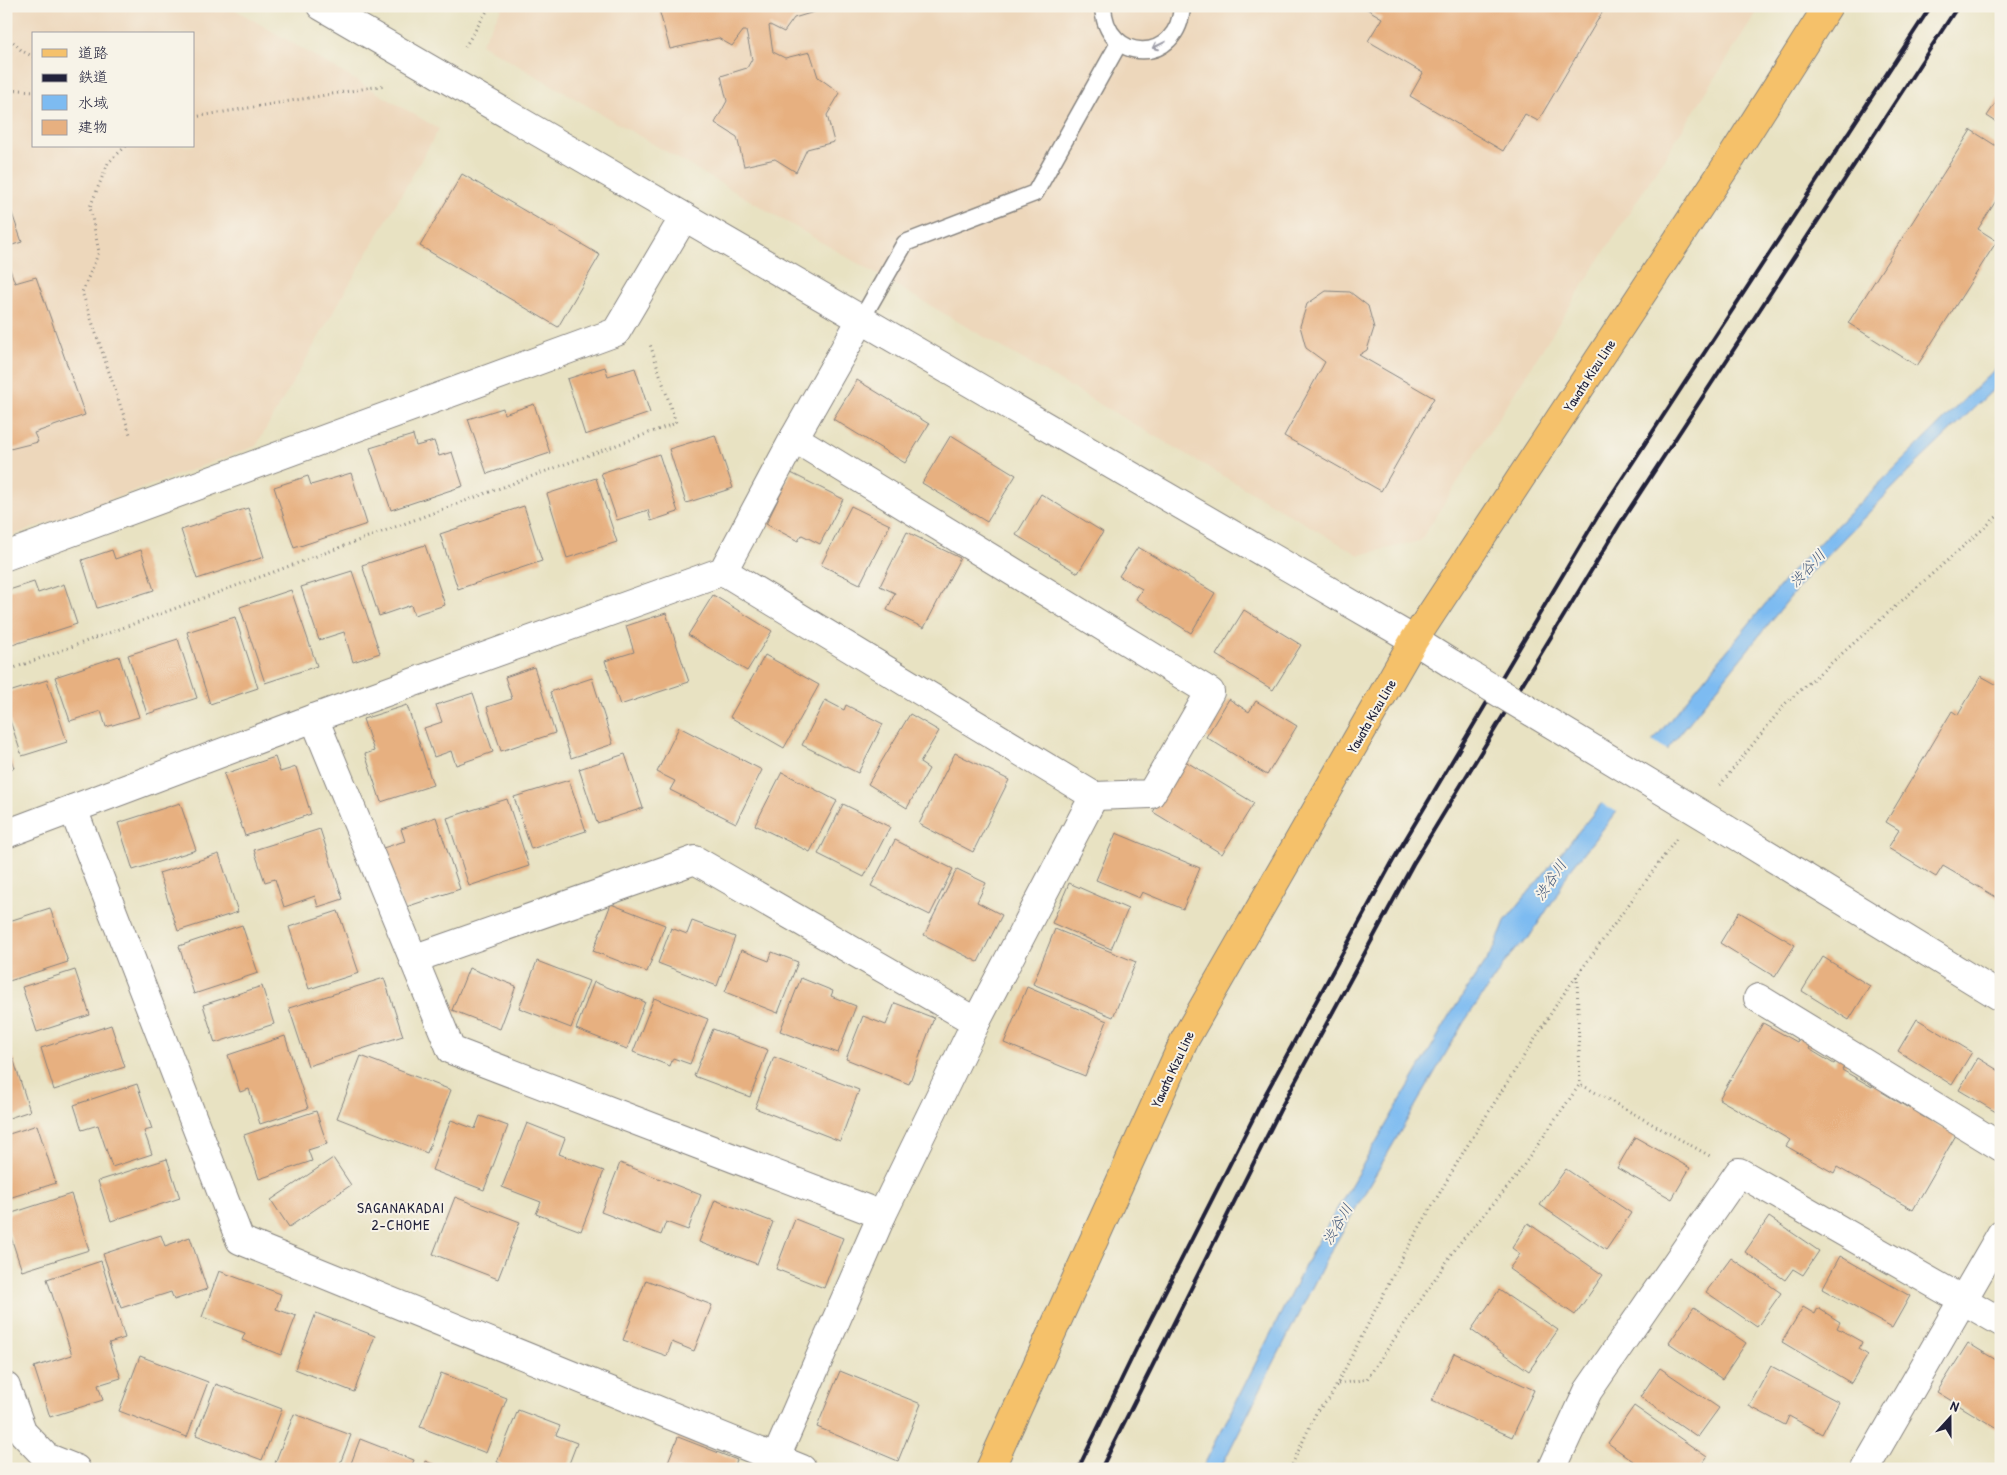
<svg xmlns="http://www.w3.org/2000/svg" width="2007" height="1475" font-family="'Patrick Hand','Klee One',sans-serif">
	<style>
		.built { fill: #edd7bb; fill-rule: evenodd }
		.water { fill: #7dbbf1; stroke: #506e96 }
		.pier { fill: #e8e2c2 }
		.building { fill: #e7b080 }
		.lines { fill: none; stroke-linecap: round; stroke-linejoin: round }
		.service-casing { stroke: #85827e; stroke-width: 19 }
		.minor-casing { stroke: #85827e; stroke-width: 30 }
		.tertiary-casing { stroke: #85827e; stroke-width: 30 }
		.primary-casing { stroke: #85827e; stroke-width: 30 }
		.path { stroke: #85827e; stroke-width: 3; stroke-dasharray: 1 4; stroke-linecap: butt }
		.service { stroke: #fff; stroke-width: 16 }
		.minor { stroke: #fff; stroke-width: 28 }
		.tertiary { stroke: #fff; stroke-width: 28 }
		.primary { stroke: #f5c16b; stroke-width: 28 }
		.rail { stroke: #22223b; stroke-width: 4 }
		.tertiary-bridge-casing { stroke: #85827e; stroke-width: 30; stroke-linecap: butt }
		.tertiary-bridge { stroke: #fff; stroke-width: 28 }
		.oneway { stroke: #9c9ca7 }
		.labels { text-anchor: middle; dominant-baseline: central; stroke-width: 4; stroke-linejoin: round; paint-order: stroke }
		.street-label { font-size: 14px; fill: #22223b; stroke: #f7f3e8 }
		.water-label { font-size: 15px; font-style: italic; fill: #42587b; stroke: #f7f3e8 }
		.neighbourhood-label { font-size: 15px; letter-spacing: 1px; fill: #22223b; stroke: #f7f3e8 }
	</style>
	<rect width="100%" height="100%" fill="#f7f3e8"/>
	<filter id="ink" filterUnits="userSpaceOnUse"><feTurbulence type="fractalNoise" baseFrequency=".02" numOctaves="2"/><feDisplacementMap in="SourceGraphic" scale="10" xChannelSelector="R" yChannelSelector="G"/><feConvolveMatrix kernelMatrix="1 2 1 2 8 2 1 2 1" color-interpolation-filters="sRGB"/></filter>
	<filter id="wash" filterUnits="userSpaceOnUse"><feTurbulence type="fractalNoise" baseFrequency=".0096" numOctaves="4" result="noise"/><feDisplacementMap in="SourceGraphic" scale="20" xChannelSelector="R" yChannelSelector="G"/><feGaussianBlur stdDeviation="1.12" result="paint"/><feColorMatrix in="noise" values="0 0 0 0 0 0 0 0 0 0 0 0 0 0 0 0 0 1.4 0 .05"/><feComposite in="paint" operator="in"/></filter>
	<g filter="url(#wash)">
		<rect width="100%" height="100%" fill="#e8e2c2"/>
		<!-- built -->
		<g class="built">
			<path d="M6 6H229L439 129 256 446 6 538ZM34 34H194V146H34Z"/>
			<polygon points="503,6 1761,6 1420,541 1359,555 481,44"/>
		</g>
		<!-- water -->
		<polygon class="water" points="2001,363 2001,382 1917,463 1809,574 1569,871 1556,896 1528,939 1511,954 1464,1022 1327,1258 1220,1469 1202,1469 1313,1250 1452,1012 1495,947 1505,921 1799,563"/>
		<!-- pier -->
		<polygon class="pier" points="1650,740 1669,751 1619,813 1599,802"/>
		<g id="blocks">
			<!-- building -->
			<g class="building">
				<polygon points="658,6 834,6 794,18 784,32 770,25 769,26 773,52 785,58 810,52 818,77 840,93 827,115 834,142 807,149 796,172 775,159 744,166 737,137 715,123 727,101 721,76 747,68 752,59 746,31 743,31 732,46 718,38 670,49"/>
				<polygon points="1362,6 1606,6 1538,121 1525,114 1503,151 1410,96 1423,73 1368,41 1382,18"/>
				<polygon points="2001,95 2001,125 1987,116"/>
				<polygon points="1971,130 2001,149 2001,193 1978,229 1997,241 1917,366 1848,323"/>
				<polygon points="462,174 600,255 558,327 420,246"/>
				<polygon points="9,205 22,242 6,247 6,206"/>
				<polygon points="6,259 15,283 36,277 85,415 34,433 38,442 6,450"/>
				<polygon points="1326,291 1350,292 1368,306 1374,328 1367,350 1359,355 1434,398 1381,491 1284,436 1325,362 1306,348 1300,326 1307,304"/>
				<polygon points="605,367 608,376 635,368 650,413 585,435 567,379"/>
				<polygon points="857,380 929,424 905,463 833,419"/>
				<polygon points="534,404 550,453 487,474 468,419 503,408 504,414"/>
				<polygon points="413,435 416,446 434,441 439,456 452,452 463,486 391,510 370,448"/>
				<polygon points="715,435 733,488 686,503 669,449"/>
				<polygon points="951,435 1016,475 987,522 922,483"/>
				<polygon points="659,454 678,512 651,521 648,510 617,520 601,473"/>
				<polygon points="351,473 367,524 294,548 274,487 308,476 311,485"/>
				<polygon points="791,473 843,499 820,544 802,535 798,541 766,524"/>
				<polygon points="596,478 617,542 567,558 547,494"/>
				<polygon points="1041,494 1103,532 1078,573 1016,535"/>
				<polygon points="524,506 542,561 458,589 440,534"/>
				<polygon points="851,506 890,525 860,584 821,565"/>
				<polygon points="248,508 264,557 197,579 181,530"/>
				<polygon points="907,532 960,558 924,628 887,610 895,593 880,586"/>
				<polygon points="425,545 445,605 414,615 411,605 379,616 362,565"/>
				<polygon points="1138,547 1215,593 1191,633 1136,599 1142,589 1119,576"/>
				<polygon points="112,550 115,559 141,550 154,590 97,608 82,560"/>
				<polygon points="352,571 380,653 353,662 344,632 319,640 301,587"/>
				<polygon points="34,582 38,593 64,584 77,624 12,645 6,629 6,591"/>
				<polygon points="291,590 317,666 265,683 240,607"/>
				<polygon points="713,595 772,631 747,671 688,635"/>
				<polygon points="1244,610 1301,645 1273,690 1216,655"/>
				<polygon points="666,613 689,682 620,705 605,661 634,652 626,626"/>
				<polygon points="235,617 258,688 210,704 187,632"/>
				<polygon points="178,639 197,698 147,714 128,655"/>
				<polygon points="765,655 819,685 784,748 730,717"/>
				<polygon points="119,656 139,717 106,727 101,711 70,721 55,677"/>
				<polygon points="534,667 555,733 501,751 487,707 512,699 505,677"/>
				<polygon points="1981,676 2001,687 2001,900 1943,866 1936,877 1888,848 1899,830 1886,822 1952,711 1958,715"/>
				<polygon points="592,678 613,744 571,758 550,692"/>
				<polygon points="47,680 67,742 22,756 6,709 6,693"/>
				<polygon points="473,693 493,752 456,765 451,751 434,757 424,728 442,722 436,705"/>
				<polygon points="1229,699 1249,712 1256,701 1297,726 1267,775 1206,737"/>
				<polygon points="825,700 844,710 846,705 883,724 858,773 802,745"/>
				<polygon points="407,705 433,785 381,802 365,754 374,751 363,719"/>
				<polygon points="910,714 939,731 920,763 929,769 907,808 868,784"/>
				<polygon points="679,727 762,770 736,823 670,790 675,781 657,772"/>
				<polygon points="6,745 14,768 6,771"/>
				<polygon points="955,753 1009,780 973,852 919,824"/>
				<polygon points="625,754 643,808 597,823 579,769"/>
				<polygon points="275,757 280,772 296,767 311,814 245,836 224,774"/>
				<polygon points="1185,761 1254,803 1222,854 1153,812"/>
				<polygon points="782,772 837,801 810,852 755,825"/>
				<polygon points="569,780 586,831 531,849 514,797"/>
				<polygon points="507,799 529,866 469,886 447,818"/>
				<polygon points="180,803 196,850 133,870 118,823"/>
				<polygon points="843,804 890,827 864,877 818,854"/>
				<polygon points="436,817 460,889 403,908 383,848 405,841 401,829"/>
				<polygon points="320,829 343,899 318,907 315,896 284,907 275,879 265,882 254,850"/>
				<polygon points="1116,833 1200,868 1183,909 1142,892 1139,898 1096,880"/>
				<polygon points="895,840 953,869 930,915 871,886"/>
				<polygon points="219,854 238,912 178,931 159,873"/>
				<polygon points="957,869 986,883 977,902 1002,915 978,962 924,935"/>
				<polygon points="1069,883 1128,909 1111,949 1052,923"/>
				<polygon points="611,904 665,925 647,972 593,951"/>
				<polygon points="50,908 68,962 6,982 6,922"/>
				<polygon points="338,911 359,973 309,989 289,927"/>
				<polygon points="1739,912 1795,945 1775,977 1720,943"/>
				<polygon points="692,921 735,937 717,986 658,963 671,928 687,934"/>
				<polygon points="242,925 258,973 194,994 179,946"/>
				<polygon points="1055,929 1136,962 1113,1017 1033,984"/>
				<polygon points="741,950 769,961 772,952 798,962 778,1013 725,992"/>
				<polygon points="1823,957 1870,986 1849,1020 1802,991"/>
				<polygon points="537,961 589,981 571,1028 519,1008"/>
				<polygon points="469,968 516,986 500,1029 452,1010"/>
				<polygon points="75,970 90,1015 37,1032 22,987"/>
				<polygon points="384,978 403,1036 308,1066 289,1008"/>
				<polygon points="801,978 833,991 831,996 856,1006 838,1053 780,1031"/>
				<polygon points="594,982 645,1002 627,1049 576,1029"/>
				<polygon points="262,986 274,1024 215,1043 203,1005"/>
				<polygon points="1027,987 1107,1021 1085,1076 1004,1043"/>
				<polygon points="654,998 708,1019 690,1064 673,1058 670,1066 633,1052"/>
				<polygon points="895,1003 934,1018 909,1084 846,1059 863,1016 886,1025"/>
				<polygon points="1917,1019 1972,1052 1952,1085 1898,1051"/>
				<polygon points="1763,1023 1797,1042 1803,1031 1815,1037 1809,1049 1834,1064 1840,1054 1849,1059 1842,1070 1872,1087 1878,1077 1888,1083 1882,1092 1910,1109 1916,1098 1926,1105 1920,1115 1956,1135 1913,1210 1837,1167 1834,1173 1786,1146 1790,1140 1719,1099"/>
				<polygon points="111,1025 125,1067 54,1090 41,1048"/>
				<polygon points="713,1029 768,1050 750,1097 694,1076"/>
				<polygon points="285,1036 308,1108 260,1124 249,1089 240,1092 228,1055"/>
				<polygon points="361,1056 451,1090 427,1153 337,1118"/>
				<polygon points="774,1057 859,1090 840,1141 755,1108"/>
				<polygon points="13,1058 30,1111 6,1119 6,1060"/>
				<polygon points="1978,1058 2001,1072 2001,1115 1959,1090"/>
				<polygon points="137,1084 152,1129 144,1131 152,1154 112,1167 98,1125 82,1130 74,1105"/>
				<polygon points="316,1111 327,1144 308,1150 312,1161 259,1179 244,1135"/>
				<polygon points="480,1116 508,1126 484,1190 432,1170 451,1120 475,1129"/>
				<polygon points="527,1123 565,1138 559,1154 604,1171 581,1231 536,1214 541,1202 502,1187"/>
				<polygon points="37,1125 56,1183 9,1198 6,1191 6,1135"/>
				<polygon points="1635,1137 1690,1168 1672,1199 1617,1168"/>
				<polygon points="333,1158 351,1185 289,1227 271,1200"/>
				<polygon points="167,1159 180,1198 111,1221 98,1181"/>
				<polygon points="620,1163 701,1195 688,1230 666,1222 661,1235 601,1212"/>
				<polygon points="1566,1169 1631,1213 1606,1250 1540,1205"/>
				<polygon points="71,1194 89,1250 22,1271 6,1222 6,1215"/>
				<polygon points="455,1197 520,1222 498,1279 433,1254"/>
				<polygon points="715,1200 773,1222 757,1264 699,1242"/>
				<polygon points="1769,1217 1819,1251 1803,1275 1793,1269 1785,1280 1745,1252"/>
				<polygon points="795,1219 843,1238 824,1288 776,1269"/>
				<polygon points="1528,1223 1603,1275 1575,1315 1509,1269 1520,1254 1512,1248"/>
				<polygon points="161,1235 165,1246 190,1237 207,1289 174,1300 171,1292 121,1308 103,1254"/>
				<polygon points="1840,1256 1910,1296 1892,1328 1822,1289"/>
				<polygon points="1731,1258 1781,1293 1757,1327 1706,1292"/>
				<polygon points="101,1261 125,1338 109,1343 121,1378 98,1385 103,1400 50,1417 34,1367 72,1355 47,1279"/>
				<polygon points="219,1271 281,1294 276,1309 296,1316 281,1355 242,1340 245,1333 202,1317"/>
				<polygon points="646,1280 712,1305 694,1351 672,1342 667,1356 623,1340"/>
				<polygon points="1499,1290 1558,1330 1529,1371 1471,1330"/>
				<polygon points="1694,1307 1746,1343 1722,1379 1669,1343"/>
				<polygon points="1803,1307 1815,1314 1818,1308 1840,1322 1837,1328 1862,1342 1859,1349 1868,1355 1851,1383 1782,1342"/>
				<polygon points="316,1313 375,1336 354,1392 295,1369"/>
				<polygon points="1968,1343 2001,1363 2001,1431 1937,1392"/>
				<polygon points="1454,1353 1534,1390 1512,1437 1432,1401"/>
				<polygon points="140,1356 208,1382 187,1437 119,1411"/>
				<polygon points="1771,1366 1839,1402 1822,1434 1789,1416 1785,1425 1749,1406"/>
				<polygon points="1660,1368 1719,1408 1698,1437 1640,1397"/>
				<polygon points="840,1371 921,1404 898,1461 817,1427"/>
				<polygon points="441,1373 507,1398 486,1453 420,1427"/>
				<polygon points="216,1384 282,1409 262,1460 196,1435"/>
				<polygon points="1634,1406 1707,1457 1698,1469 1644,1469 1608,1443"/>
				<polygon points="518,1410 560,1426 556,1435 577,1443 567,1469 513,1469 497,1462"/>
				<polygon points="294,1414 351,1435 338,1469 289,1469 275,1463"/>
				<polygon points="678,1437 737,1460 733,1469 665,1469"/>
				<polygon points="360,1439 414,1460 410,1469 349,1469"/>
				<polygon points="425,1461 445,1469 423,1469"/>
			</g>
		</g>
	</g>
	<g filter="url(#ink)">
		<use href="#blocks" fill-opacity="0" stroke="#85827e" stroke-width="1"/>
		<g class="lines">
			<!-- service casing -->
			<g class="service-casing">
				<g id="service">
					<path d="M1103 6C1105 64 1179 66 1182 6"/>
					<polyline points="861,320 905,243 1035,193 1119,43"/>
				</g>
			</g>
			<!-- minor casing -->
			<g class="minor-casing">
				<g id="minor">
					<polyline points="794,438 1210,692 1151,794 1094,796"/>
					<polyline points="6,556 616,332 684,217"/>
					<polyline points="723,571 1094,796 976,1022 882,1215 771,1469"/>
					<polyline points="314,718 451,1050 882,1215"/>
					<polyline points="73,809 240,1240 802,1469"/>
					<polyline points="6,834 314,718 723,571 794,438 861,320"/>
					<polyline points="413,959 695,860 976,1022"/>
					<polyline points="1758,998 2001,1147"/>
					<polyline points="6,1387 23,1433 46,1457 76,1469"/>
					<polyline points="1552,1469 1588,1391 1739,1172 2001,1322"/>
					<polyline points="1865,1469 2001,1234"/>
				</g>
			</g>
			<!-- tertiary casing -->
			<g class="tertiary-casing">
				<g id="tertiary">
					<polyline points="321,6 1414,640 1452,664"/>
					<polyline points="1726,829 2001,997"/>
				</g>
			</g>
			<!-- primary casing -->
			<g class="primary-casing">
				<polyline id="primary" points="990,1469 1185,1039 1414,640 1732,157 1828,6"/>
			</g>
			<!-- path -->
			<g class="path">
				<polyline points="6,35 22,51 34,57"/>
				<polyline points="465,47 490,6"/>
				<polyline points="6,89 34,91"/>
				<polyline points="194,117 386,85"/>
				<polyline points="126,146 108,163 90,207 99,252 82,292 131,437"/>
				<polyline points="6,671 676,423 650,344"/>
				<polyline points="1720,785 1786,703 2001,513"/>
				<polyline points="1577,976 1580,1084 1710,1156"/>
				<polyline points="1338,1384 1367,1379 1458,1245 1512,1182 1580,1084"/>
				<polyline points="1290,1469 1317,1411 1330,1398 1403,1256 1464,1151 1560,999 1677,838"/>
			</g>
			<!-- service -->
			<use href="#service" class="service"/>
			<!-- minor -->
			<use href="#minor" class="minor"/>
			<!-- tertiary -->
			<use href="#tertiary" class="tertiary"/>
			<!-- primary -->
			<use href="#primary" class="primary"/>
			<!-- rail -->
			<g class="rail">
				<polyline points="1078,1469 1143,1335 1265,1095 1395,857 1599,514 1931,6"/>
				<polyline points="1101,1469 1283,1104 1413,864 1619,525 1958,6"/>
			</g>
			<!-- tertiary-bridge casing -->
			<g class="tertiary-bridge-casing">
				<polyline id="tertiary-bridge" points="1452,664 1726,829"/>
			</g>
			<!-- tertiary-bridge -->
			<use href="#tertiary-bridge" class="tertiary-bridge"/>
		</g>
		<!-- one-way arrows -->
		<defs><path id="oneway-shaft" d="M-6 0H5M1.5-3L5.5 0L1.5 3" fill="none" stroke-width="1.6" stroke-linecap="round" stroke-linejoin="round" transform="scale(1.25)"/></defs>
		<use class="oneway" href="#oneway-shaft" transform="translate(1159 45) rotate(154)"/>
	</g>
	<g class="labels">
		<!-- street labels -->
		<g class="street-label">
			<text transform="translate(1589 375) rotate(-57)">Yawata Kizu Line</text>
			<text transform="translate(1371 716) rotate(-60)">Yawata Kizu Line</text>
			<text transform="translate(1172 1069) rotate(-65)">Yawata Kizu Line</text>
		</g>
		<!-- water labels -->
		<g class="water-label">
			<text transform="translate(1807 568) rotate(-47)">渋谷川</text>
			<text transform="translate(1550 880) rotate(-56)">渋谷川</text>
			<text transform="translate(1337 1224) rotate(-59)">渋谷川</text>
		</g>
		<!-- neighbourhood labels -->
		<g class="neighbourhood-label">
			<text x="401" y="1207">SAGANAKADAI<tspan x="401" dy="17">2-CHOME</tspan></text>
		</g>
	</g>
	<!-- margin -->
	<rect width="2007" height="1475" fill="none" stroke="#f7f3e8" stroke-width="25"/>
	<!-- legend -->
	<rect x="32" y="32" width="162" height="115" fill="#f7f3e8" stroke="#a29fa3"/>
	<rect x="42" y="49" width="25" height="8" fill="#f5c16b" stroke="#a29fa3"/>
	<text x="78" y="58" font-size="15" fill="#22223b">道路</text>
	<rect x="42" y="74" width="25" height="8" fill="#22223b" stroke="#a29fa3"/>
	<text x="78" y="82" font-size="15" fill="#22223b">鉄道</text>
	<rect x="42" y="95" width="25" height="15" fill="#7dbbf1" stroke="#a29fa3"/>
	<text x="78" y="108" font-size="15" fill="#22223b">水域</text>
	<rect x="42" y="120" width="25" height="15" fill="#e7b080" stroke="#a29fa3"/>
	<text x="78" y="132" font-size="15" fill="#22223b">建物</text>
	<!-- north arrow -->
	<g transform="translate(1950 1418) rotate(21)" stroke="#f7f3e8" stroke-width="4" paint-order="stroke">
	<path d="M0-4L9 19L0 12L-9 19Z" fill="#22223b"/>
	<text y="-8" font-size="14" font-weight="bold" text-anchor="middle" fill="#22223b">N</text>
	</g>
</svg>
